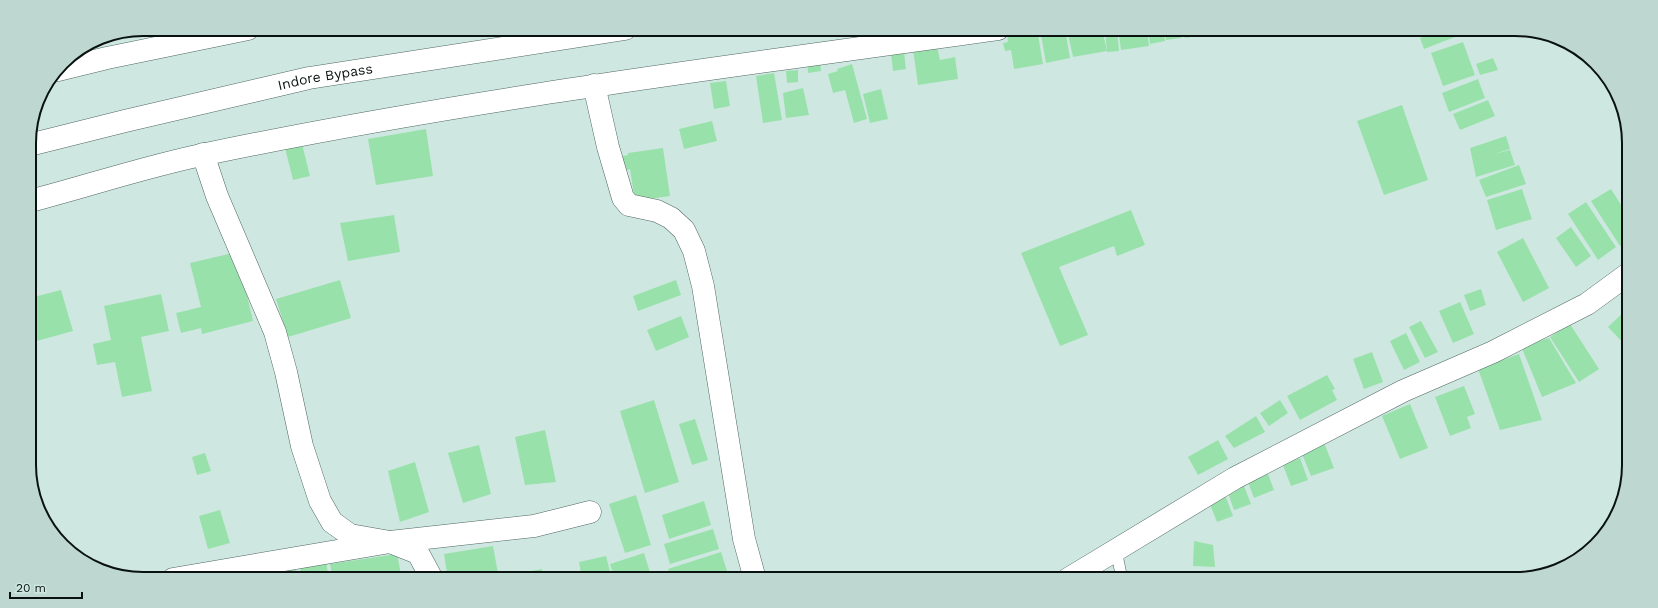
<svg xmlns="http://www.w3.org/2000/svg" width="1658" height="608" font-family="'Work Sans',sans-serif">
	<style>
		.building { fill: #99e1aa }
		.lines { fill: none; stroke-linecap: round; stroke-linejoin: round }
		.lane-casing { stroke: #506761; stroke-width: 12 }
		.street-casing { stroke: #506761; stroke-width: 23 }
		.highway-casing { stroke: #506761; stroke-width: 23 }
		.lane { stroke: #fff; stroke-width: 11 }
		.street { stroke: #fff; stroke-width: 22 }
		.highway { stroke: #fff; stroke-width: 22 }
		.labels { text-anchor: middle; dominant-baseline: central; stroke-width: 3.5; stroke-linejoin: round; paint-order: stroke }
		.street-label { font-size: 14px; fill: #09120f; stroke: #cee8e1 }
		.rim { fill: none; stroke: #09120f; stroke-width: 2 }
	</style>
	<rect width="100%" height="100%" fill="#cee8e1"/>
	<!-- building -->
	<g class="building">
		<polygon points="1037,29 1043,64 1014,69 1011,50 1005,51 1003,43 1008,42 1007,34"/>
		<polygon points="1040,29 1065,29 1070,58 1046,63"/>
		<polygon points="1067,29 1102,29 1107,51 1073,57"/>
		<polygon points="1105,29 1117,29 1119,51 1107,52"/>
		<polygon points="1118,29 1147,29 1149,46 1121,50"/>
		<polygon points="1148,29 1163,29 1165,41 1150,44"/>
		<polygon points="1165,29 1179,29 1181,38 1166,40"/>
		<polygon points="1183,29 1218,29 1218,33 1185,38"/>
		<polygon points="1442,29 1458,29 1460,35 1424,49 1420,38"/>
		<polygon points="1463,42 1475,75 1443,86 1431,53"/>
		<polygon points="903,43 906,69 893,71 890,44"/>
		<polygon points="937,46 940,60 955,57 958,79 918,85 913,49"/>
		<polygon points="1493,58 1498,70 1480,75 1476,64"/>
		<polygon points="820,59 821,71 808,73 807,60"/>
		<polygon points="852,64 867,119 854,123 845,90 833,93 828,74 838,71 837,69"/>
		<polygon points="798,70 798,82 787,83 786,71"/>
		<polygon points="774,73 782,120 763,123 756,76"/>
		<polygon points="1478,79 1485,98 1449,112 1442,93"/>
		<polygon points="726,81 730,106 714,109 710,83"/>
		<polygon points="803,88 809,115 786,118 783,93"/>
		<polygon points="881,89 888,119 870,123 863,94"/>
		<polygon points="1488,100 1495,116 1460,130 1453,114"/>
		<polygon points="1402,105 1428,180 1384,195 1357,121"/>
		<polygon points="712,121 717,141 684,149 679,129"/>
		<polygon points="426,129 433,176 376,185 368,139"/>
		<polygon points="300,136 310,176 293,180 283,140"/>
		<polygon points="1506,136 1510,149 1494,154 1510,150 1515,165 1476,177 1470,148"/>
		<polygon points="663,148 670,196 635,201 630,169 621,172 618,157 628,155 628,153"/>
		<polygon points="1519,165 1526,184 1486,197 1479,180"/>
		<polygon points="1522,189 1532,219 1496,230 1487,200"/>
		<polygon points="1611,189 1628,216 1628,241 1620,246 1591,201"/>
		<polygon points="1586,202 1616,247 1598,260 1568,214"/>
		<polygon points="1131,210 1145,245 1117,256 1114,246 1059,267 1088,335 1060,346 1021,253"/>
		<polygon points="394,215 400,252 348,261 340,223"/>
		<polygon points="1571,227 1591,256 1576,267 1556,238"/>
		<polygon points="1523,238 1549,288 1523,302 1497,252"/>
		<polygon points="237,252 253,321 202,334 201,328 181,333 176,313 201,307 190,263"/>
		<polygon points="340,280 351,318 288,337 276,299"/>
		<polygon points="676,280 681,295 638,311 633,296"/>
		<polygon points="1481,289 1486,305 1470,311 1464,295"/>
		<polygon points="61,290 73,331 33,342 30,333 30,298"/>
		<polygon points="161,294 169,331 141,337 152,391 122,397 115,362 97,365 93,344 111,340 104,306"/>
		<polygon points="1460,302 1474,334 1453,343 1439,311"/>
		<polygon points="1629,307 1629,349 1608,327"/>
		<polygon points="681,316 689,337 656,351 647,330"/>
		<polygon points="1421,321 1438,352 1425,358 1409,327"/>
		<polygon points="1570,324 1599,369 1579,382 1550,337"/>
		<polygon points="1406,333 1420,362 1404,370 1390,341"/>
		<polygon points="1549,338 1576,383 1542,397 1521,346"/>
		<polygon points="1372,352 1383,382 1364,389 1353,359"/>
		<polygon points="1519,354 1542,420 1500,430 1478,369"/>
		<polygon points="1327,375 1335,389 1332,390 1337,400 1300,420 1287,396"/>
		<polygon points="1464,386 1475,414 1467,417 1471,428 1450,436 1435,397"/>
		<polygon points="654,400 679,482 645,493 620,411"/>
		<polygon points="1280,400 1288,413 1269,426 1260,413"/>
		<polygon points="1410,404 1428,448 1400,459 1382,416"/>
		<polygon points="1256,416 1265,432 1234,448 1225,436"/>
		<polygon points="695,419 708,460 692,465 679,424"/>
		<polygon points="545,430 556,482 525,485 515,437"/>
		<polygon points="1218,440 1228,459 1198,475 1188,457"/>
		<polygon points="1323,440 1334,468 1311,476 1300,449"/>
		<polygon points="479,445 491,494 463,503 448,453"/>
		<polygon points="205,453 211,471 197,475 192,457"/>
		<polygon points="1300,458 1308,480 1291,486 1283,465"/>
		<polygon points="415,462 429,512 400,522 388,471"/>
		<polygon points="1268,474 1274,490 1254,498 1248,482"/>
		<polygon points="1244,486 1251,504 1234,510 1228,493"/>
		<polygon points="636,495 651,545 625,553 609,504"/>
		<polygon points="1225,495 1233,516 1217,522 1209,502"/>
		<polygon points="704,501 711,525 669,539 662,515"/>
		<polygon points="220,510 230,543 208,549 199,516"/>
		<polygon points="713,529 719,549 670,564 664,544"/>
		<polygon points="1194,541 1213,545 1215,567 1193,566"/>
		<polygon points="493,546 499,579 448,579 444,554"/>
		<polygon points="721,552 727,571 701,579 671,579 668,569"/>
		<polygon points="644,553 652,579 615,579 610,564"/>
		<polygon points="397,554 402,579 333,579 330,564"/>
		<polygon points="325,556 329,579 302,579 299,561"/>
		<polygon points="606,556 612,579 582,579 579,562"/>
		<polygon points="295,566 297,579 265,579 264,574"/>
		<polygon points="542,569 543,579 511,579 510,575"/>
		<polygon points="729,574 730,579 712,579"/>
	</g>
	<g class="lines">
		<!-- lane casing -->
		<g class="lane-casing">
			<polyline id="lane" points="1116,550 1122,579"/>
		</g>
		<!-- street casing -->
		<g class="street-casing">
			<g id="street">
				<polyline points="594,85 608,147 623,198 629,205 657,211 671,218 684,230 694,251 703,286 744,539 755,579"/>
				<polyline points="203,154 217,196 275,332 286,372 302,446 320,501 332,522 350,535 390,542 418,553 432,579"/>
				<polyline points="173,579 390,542 534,526 590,512"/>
				<polyline points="1068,579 1235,478 1403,391 1493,352 1587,304 1628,274"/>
			</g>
		</g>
		<!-- highway casing -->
		<g class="highway-casing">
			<g id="highway">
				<polyline points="58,70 107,58 248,29"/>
				<path id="s1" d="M29 145 125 121 309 78 625 29"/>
				<path d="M30 201C88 186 147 166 206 154 468 99 734 66 998 29"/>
			</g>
		</g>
		<!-- lane -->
		<use href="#lane" class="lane"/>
		<!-- street -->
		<use href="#street" class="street"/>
		<!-- highway -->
		<use href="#highway" class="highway"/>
	</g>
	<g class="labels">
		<!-- street labels -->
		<g class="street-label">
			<text stroke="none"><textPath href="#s1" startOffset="304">Indore Bypass</textPath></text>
		</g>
	</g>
	<!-- crop -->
	<path d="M0 0H1658V608H0ZM143 36H1515A107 107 0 0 1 1622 143V465A107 107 0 0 1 1515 572H143A107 107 0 0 1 36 465V143A107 107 0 0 1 143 36Z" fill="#bed7d0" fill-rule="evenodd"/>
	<path class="rim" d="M143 36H1515A107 107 0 0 1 1622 143V465A107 107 0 0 1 1515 572H143A107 107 0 0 1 36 465V143A107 107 0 0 1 143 36Z"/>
	<!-- scale -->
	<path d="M10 592v6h72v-6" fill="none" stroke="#09120f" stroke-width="2"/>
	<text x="16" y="592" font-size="12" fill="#09120f" stroke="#cee8e1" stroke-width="3" paint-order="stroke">20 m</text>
</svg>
